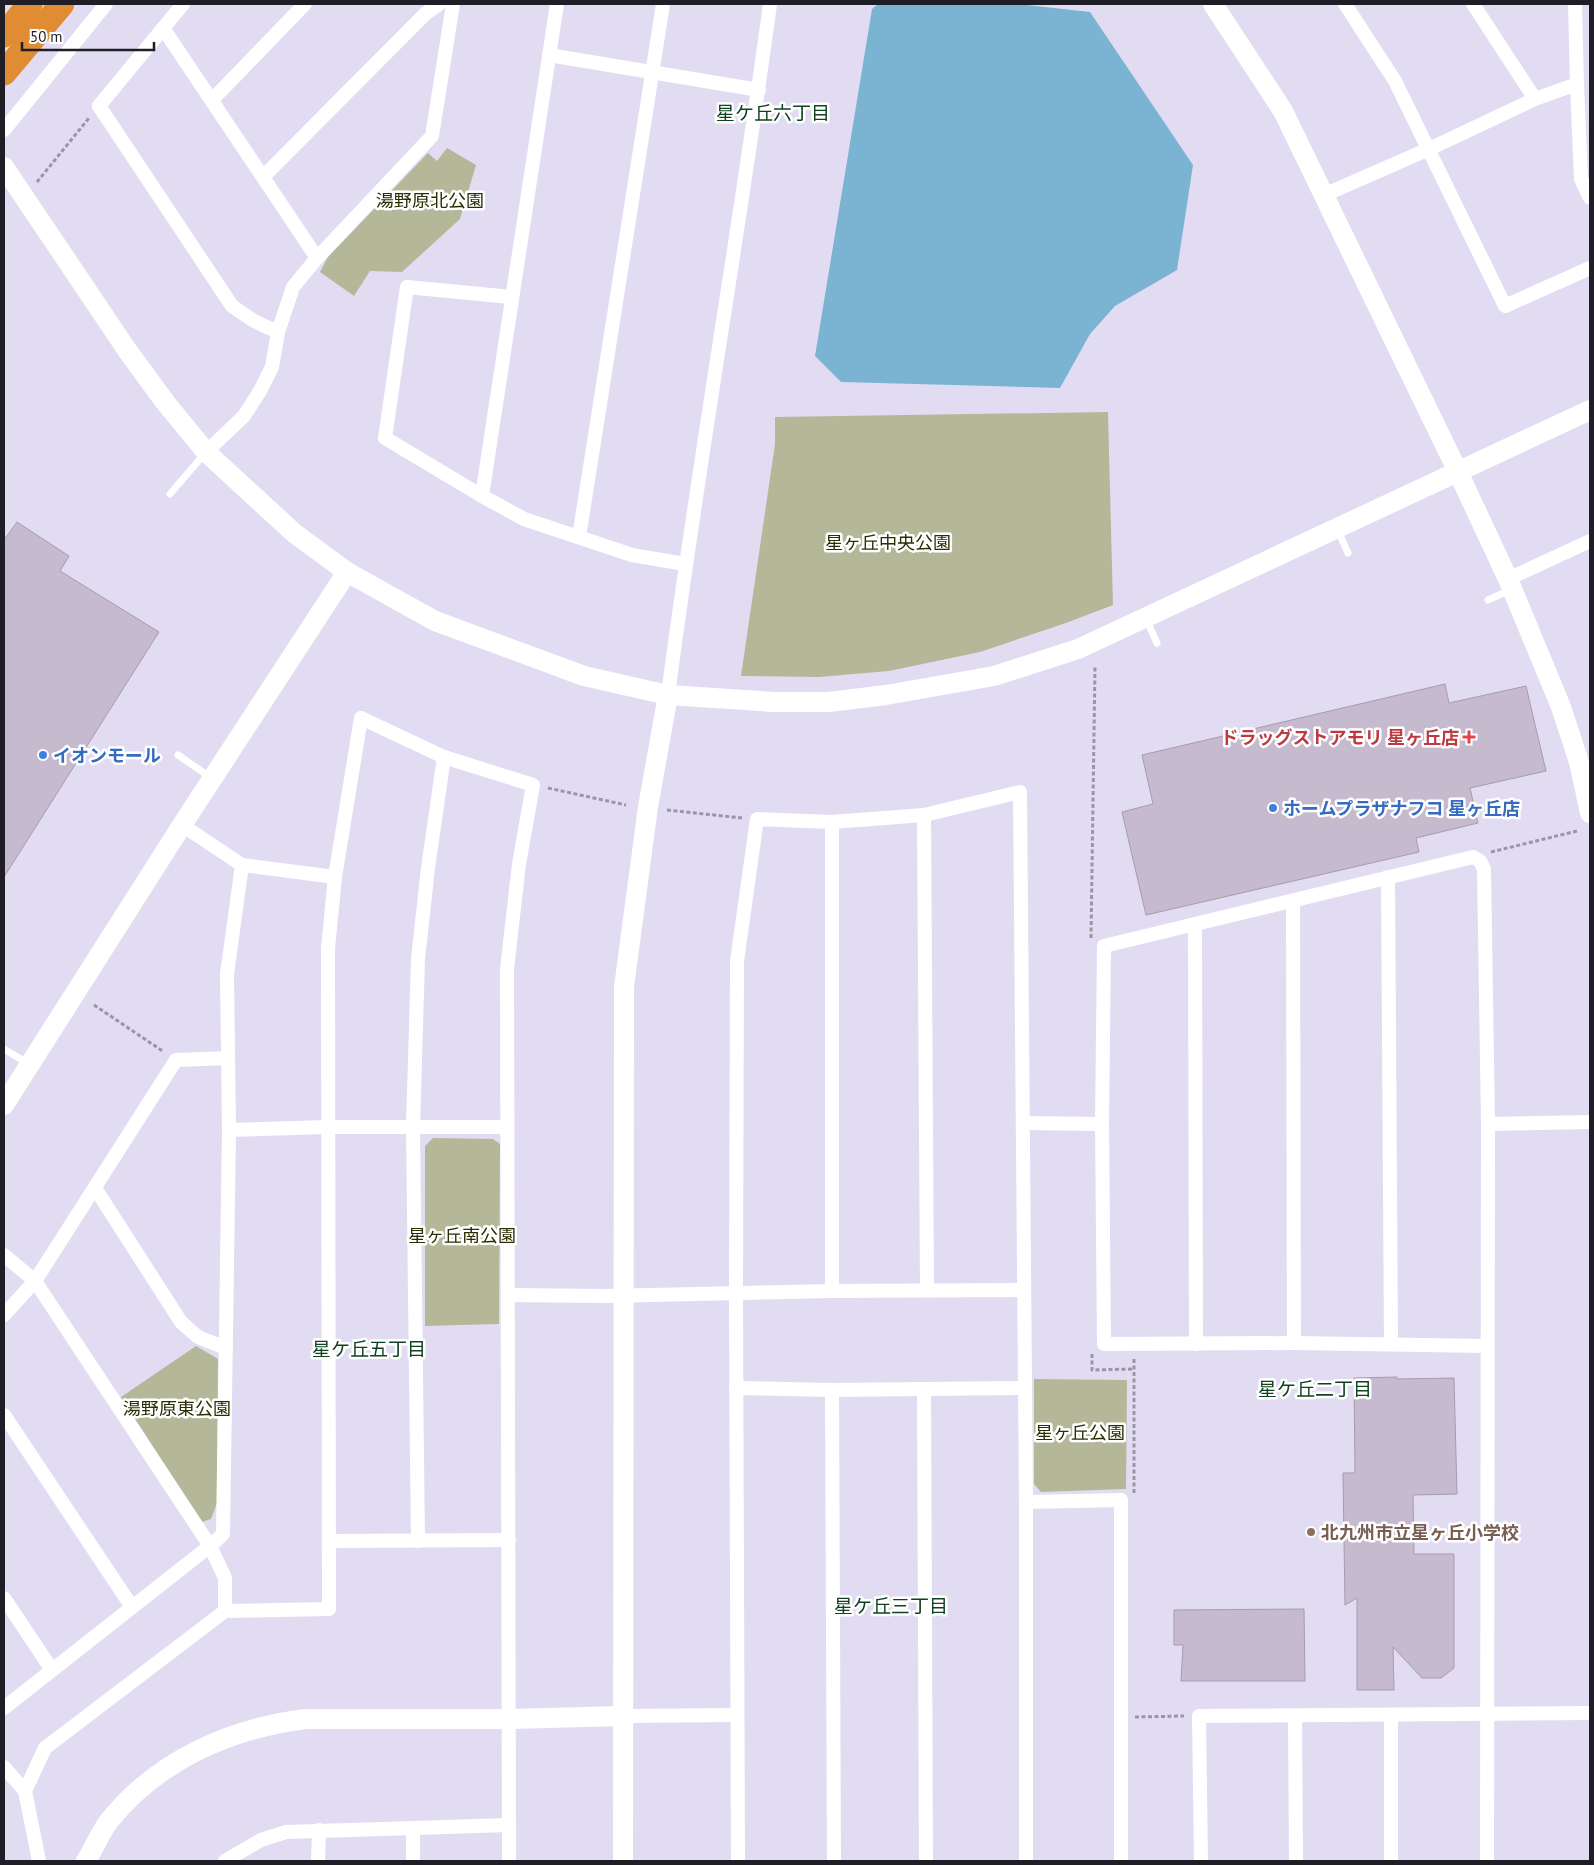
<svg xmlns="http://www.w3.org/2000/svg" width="1594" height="1865" font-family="'PT Sans','Noto Sans JP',sans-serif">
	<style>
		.green { fill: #b4b898 }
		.water { fill: #7bb4d2 }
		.building { fill: #c6bace; stroke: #a79bae }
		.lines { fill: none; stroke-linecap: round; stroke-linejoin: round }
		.path { stroke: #9995a6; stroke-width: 3; stroke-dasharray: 4 2.5; stroke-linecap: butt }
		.lane { stroke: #fff; stroke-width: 7 }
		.street { stroke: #fff; stroke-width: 14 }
		.secondary { stroke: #fff; stroke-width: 20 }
		.highway { stroke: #e08c32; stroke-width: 25 }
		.health-dot { fill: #e0444e; stroke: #fff; stroke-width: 2 }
		.shop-dot { fill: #3f7fe0; stroke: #fff; stroke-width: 2 }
		.education-dot { fill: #8d6e63; stroke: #fff; stroke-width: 2 }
		.labels { text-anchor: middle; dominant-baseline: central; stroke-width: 5; stroke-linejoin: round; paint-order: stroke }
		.park-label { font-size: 18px; fill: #2b2e02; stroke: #fff }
		.health-label { font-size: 18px; font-weight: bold; fill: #be3a42; stroke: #fff; text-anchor: end }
		.shop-label { font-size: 18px; font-weight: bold; fill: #366cbe; stroke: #fff; text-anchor: start }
		.education-label { font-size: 18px; font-weight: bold; fill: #785e54; stroke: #fff; text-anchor: start }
		.neighbourhood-label { font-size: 19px; fill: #0f421f; stroke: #fff }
	</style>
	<rect width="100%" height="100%" fill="#e2dcf3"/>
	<!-- green -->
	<g class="green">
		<polygon points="447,148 476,165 460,219 402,272 370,271 354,296 320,272 328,257 428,153 437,161"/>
		<polygon points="1108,412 1113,605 1066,623 980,652 889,671 819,677 741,676 775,444 775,417"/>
		<polygon points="433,1138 493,1139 500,1144 499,1324 425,1326 425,1146"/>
		<polygon points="196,1346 218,1359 217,1503 211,1519 202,1522 121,1397"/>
		<polygon points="1034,1379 1127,1380 1126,1489 1041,1492 1034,1484"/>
	</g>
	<!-- water -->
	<polygon class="water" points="878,4 1018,4 1090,12 1193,165 1177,270 1115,306 1090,334 1060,388 841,382 815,356 872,9"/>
	<!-- building -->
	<g class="building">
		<polygon points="17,522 69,556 60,571 159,632 4,877 4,540"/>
		<polygon points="1445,684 1449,703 1526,686 1546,771 1470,788 1478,823 1416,838 1419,852 1146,915 1122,812 1153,804 1142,755"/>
		<polygon points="1397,1377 1397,1379 1454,1378 1457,1494 1413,1495 1414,1554 1454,1554 1454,1668 1441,1678 1422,1678 1393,1647 1394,1690 1357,1690 1357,1598 1345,1605 1343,1473 1355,1473 1354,1378"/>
		<polygon points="1304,1609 1305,1681 1181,1681 1183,1645 1174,1645 1174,1610"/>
	</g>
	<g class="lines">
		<!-- path -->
		<g class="path">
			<polyline points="37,182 89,118"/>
			<polyline points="548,788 626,805"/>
			<polyline points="667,810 742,818"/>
			<polyline points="1491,852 1577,831"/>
			<polyline points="1091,938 1095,666"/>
			<polyline points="94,1005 164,1052"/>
			<polyline points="1092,1354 1092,1370 1134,1369"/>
			<polyline points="1134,1493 1134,1359"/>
			<polyline points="1135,1717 1184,1716"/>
		</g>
		<!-- lane -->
		<g class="lane">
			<polyline points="170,494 206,452"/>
			<polyline points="1338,531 1348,553"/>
			<polyline points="1488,600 1512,589"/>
			<polyline points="1146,619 1157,643"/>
			<polyline points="178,755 210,777"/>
			<polyline points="4,1049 29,1064"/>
		</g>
		<!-- street -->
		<g class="street">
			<polyline points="183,4 99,106 232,306 254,321 278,332"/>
			<polyline points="1345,4 1395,81 1505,306 1590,268"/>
			<polyline points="1473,4 1535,99"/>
			<polyline points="1575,4 1577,84"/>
			<polyline points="163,28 317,258"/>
			<polyline points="549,55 759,90"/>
			<polyline points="212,100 305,4"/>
			<polyline points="4,130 106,4"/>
			<polyline points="263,177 425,14 439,4"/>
			<polyline points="1324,195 1429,149 1535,99 1577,84 1581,179 1590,198"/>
			<polyline points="511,297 407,287 385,438 482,496 524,519 632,555 685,564"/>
			<polyline points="206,452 244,416 260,391 272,367 278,332 293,287 317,258 432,136 453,4"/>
			<polyline points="482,496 557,4"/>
			<polyline points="579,537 663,4"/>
			<polyline points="1508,579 1590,541"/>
			<path d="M668 695C698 464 739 235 770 4"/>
			<polyline points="924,815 927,1290"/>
			<polyline points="832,822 832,1291"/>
			<polyline points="182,825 242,865 335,877"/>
			<polyline points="1388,877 1391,1344"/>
			<polyline points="1293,901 1294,1343"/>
			<polyline points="1195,924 1196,1344"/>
			<polyline points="1023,1123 1102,1124"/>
			<polyline points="1488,1124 1590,1122"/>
			<polyline points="229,1130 327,1127 507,1127"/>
			<polyline points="95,1188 181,1322 198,1337 226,1348"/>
			<polyline points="4,1255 35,1281 210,1546 225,1578 225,1611"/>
			<polyline points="509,1295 605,1296 832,1291 1024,1290"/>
			<polyline points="4,1315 35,1281 176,1060 228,1058"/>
			<polyline points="1487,1346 1294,1343 1104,1344 1102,1124 1104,946 1473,857 1480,861 1484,869 1488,1124 1487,1861"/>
			<polyline points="736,1388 832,1390 1024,1388"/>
			<polyline points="924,1389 926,1861"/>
			<polyline points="832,1390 834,1861"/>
			<polyline points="4,1415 132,1607"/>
			<polyline points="1026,1502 1121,1500 1121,1861"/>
			<polyline points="329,1541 509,1540"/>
			<polyline points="418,1541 413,1127 418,959 428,868 444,757"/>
			<polyline points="4,1598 52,1670"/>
			<polyline points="4,1708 210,1546 223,1534 229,1130 227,974 242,865"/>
			<polyline points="1391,1715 1391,1861"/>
			<polyline points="622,1716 736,1715"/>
			<polyline points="1295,1716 1296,1861"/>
			<polyline points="4,1767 25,1791"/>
			<polyline points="413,1828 413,1861"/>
			<polyline points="39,1861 25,1791 45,1748 225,1611 329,1609 328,948 335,877 361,718 444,757 533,785 519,864 507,969 509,1861"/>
			<polyline points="225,1861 261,1840 286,1832 509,1825"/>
			<polyline points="318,1861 319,1830"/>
			<polyline points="738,1861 736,1293 737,961 757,819 832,822 924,815 1020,792 1026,1502 1026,1861"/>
			<polyline points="1201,1861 1199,1716 1590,1713"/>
		</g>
		<!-- secondary -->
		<g class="secondary">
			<polyline points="1213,4 1283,111 1458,472 1508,579 1561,707 1579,762 1590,813"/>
			<polyline points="4,167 127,350 165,402 206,452 294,533 347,572 435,621 584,676 668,695 774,702 829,702 886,695 994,676 1078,649 1590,410"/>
			<polyline points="4,1105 182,825 347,572"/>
			<path d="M86 1861C94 1848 100 1833 109 1821 158 1760 229 1729 305 1719H510L622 1716"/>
			<polyline points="623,1861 624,987 648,807 668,695"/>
		</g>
		<!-- highway -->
		<g class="highway">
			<polyline points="4,35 30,4"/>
			<polyline points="4,73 62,4"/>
		</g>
	</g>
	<!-- markers -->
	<path class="health-dot" d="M1466.5 729.5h5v5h5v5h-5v5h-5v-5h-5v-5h5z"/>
	<g class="shop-dot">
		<circle cx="43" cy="755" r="5"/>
		<circle cx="1273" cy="808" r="5"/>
	</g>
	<circle class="education-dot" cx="1311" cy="1532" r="5"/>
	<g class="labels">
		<!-- park labels -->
		<g class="park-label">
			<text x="430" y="200">湯野原北公園</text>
			<text x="888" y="542">星ヶ丘中央公園</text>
			<text x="462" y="1235">星ヶ丘南公園</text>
			<text x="177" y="1408">湯野原東公園</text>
			<text x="1080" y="1432">星ヶ丘公園</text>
		</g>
		<!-- health labels -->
		<g class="health-label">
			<text x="1459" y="737">ドラッグストアモリ 星ヶ丘店</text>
		</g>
		<!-- shop labels -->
		<g class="shop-label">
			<text x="53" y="755">イオンモール</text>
			<text x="1283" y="808">ホームプラザナフコ 星ヶ丘店</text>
		</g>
		<!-- education labels -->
		<g class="education-label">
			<text x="1321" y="1532">北九州市立星ヶ丘小学校</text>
		</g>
		<!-- neighbourhood labels -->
		<g class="neighbourhood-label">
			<text x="773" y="113">星ケ丘六丁目</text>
			<text x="369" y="1349">星ケ丘五丁目</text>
			<text x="1315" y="1389">星ケ丘二丁目</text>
			<text x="891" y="1606">星ケ丘三丁目</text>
		</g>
	</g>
	<!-- border -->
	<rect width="1594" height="1865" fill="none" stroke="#1f1d25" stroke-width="10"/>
	<!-- scale -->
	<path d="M22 42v8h132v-8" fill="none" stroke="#1f1d25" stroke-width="2.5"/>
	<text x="30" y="42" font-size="15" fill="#1f1d25" stroke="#ffffff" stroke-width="4" paint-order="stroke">50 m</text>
</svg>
